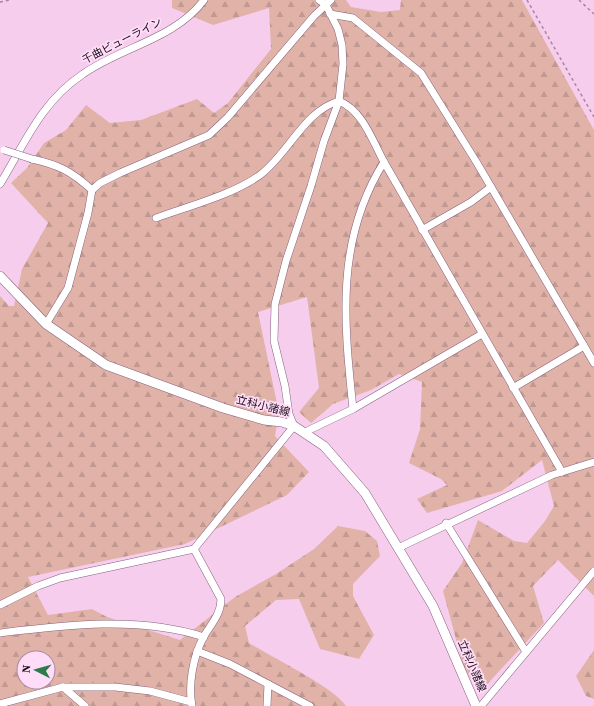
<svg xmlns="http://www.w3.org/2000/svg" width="594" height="706" font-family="'Source Serif 4','Noto Sans JP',serif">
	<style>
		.forest { fill: url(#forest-firs); fill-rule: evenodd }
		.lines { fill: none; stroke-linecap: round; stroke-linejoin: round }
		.minor-casing { stroke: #86617f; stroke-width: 8 }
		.major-casing { stroke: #86617f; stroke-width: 10 }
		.path { stroke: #a6869f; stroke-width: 1.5; stroke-dasharray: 3 3; stroke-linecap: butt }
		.minor { stroke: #fff; stroke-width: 7 }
		.major { stroke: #fff; stroke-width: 9 }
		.minor-bridge-casing { stroke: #86617f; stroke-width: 8; stroke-linecap: butt }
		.minor-bridge { stroke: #fff; stroke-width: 7 }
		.labels { text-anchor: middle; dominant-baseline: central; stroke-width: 3.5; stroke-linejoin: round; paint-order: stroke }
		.street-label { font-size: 11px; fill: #1d0f1a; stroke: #ffddf8 }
	</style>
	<defs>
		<pattern id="forest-firs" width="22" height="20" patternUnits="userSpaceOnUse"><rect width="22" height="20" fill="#e1b3a8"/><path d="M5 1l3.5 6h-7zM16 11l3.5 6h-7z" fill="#c19990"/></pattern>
	</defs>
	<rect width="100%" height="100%" fill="#f7cdee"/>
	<!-- forest -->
	<g class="forest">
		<path d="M172 0H346L351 7 381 12 400 10 401 0H522L594 130V596L558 560 533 586 544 623 479 693 463 665 443 591 462 563 478 520 514 541 527 543 545 521 554 506 542 460 502 491 427 513 417 499 447 485 441 479 409 463 420 429 422 382 399 374 371 390 333 404 311 423 299 412 319 388 307 297 258 312 279 413 275 436 309 472 287 495 185 544 28 577 48 615 92 609 107 617 180 640 235 597 276 574 314 549 338 526 365 531 377 541 380 556 353 584V596L374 635 359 659 320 649 299 599 276 600 245 626 249 643C270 656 335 688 346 706H0V296L9 306H14L22 269 48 223 11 183 27 168 44 143 66 130 86 105 110 123 141 120 197 99 214 113 228 103 271 49 269 8 213 25 172 8ZM24 658H48V682H24Z"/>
		<polygon points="594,650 594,699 586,696 576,676"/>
	</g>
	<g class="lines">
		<!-- minor casing -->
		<g class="minor-casing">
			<g id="minor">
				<polyline points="330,14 353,18 421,73 477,163 594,363"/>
				<path d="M32 159C59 165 71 171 92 190"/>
				<path d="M0 184C25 143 41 102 83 74 121 47 175 39 204 0"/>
				<path d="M156 218C189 206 232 195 260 175 289 153 304 111 339 101 363 111 372 140 384 162L562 472"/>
				<polyline points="422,230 471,202 491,187"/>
				<polyline points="46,324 68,288 88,213 92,190 100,183 120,173 209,135 228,117 314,16 331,0"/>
				<polyline points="513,388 584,346"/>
				<path d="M353 409C344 322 335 240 384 162"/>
				<polyline points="305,432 353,409 482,334"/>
				<polyline points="446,523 526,652"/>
				<polyline points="398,548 552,475 594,462"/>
				<polyline points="0,605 38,586 60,578 194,549 294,426 289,414 285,386 274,341 275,304 286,261 311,186 324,141 339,101 343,64 342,45 338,29 326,5 319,0"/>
				<path d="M0 633C66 625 139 616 204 637"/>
				<polyline points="197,651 230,664 310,706"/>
				<polyline points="63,687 85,706"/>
				<polyline points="0,704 63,687 115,687 150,691 191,702"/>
				<path d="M192 706C188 685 193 657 203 638 210 625 221 615 221 599L194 549"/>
				<polyline points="267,706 268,684"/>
				<polyline points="481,706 594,571"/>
			</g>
		</g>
		<!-- major casing -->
		<g class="major-casing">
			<polyline id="major" points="0,276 46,324 106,365 223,408 264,420 282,422 294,426 324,446 365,493 433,606 476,706"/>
		</g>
		<!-- path -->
		<g class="path">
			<polyline points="527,0 594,117"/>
			<polyline points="579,0 594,14"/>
			<polyline points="0,2 10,0"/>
		</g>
		<!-- minor -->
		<use href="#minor" class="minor"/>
		<!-- major -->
		<use href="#major" class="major"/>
		<!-- minor-bridge casing -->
		<g class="minor-bridge-casing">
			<polyline id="minor-bridge" points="4,150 32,159"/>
		</g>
		<!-- minor-bridge -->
		<use href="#minor-bridge" class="minor-bridge"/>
	</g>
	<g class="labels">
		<!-- street labels -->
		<g class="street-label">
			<text transform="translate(122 41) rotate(-27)">千曲ビューライン</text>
			<text transform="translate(263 406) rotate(14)">立科小諸線</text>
			<text transform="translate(472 666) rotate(67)">立科小諸線</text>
		</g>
	</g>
	<!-- north arrow -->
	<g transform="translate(36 670) rotate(276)"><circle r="19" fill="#ffddf8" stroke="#a58b9f"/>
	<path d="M0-3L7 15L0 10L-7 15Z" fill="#2c7b4b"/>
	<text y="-6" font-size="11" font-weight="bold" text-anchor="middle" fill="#1d0f1a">N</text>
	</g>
</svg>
